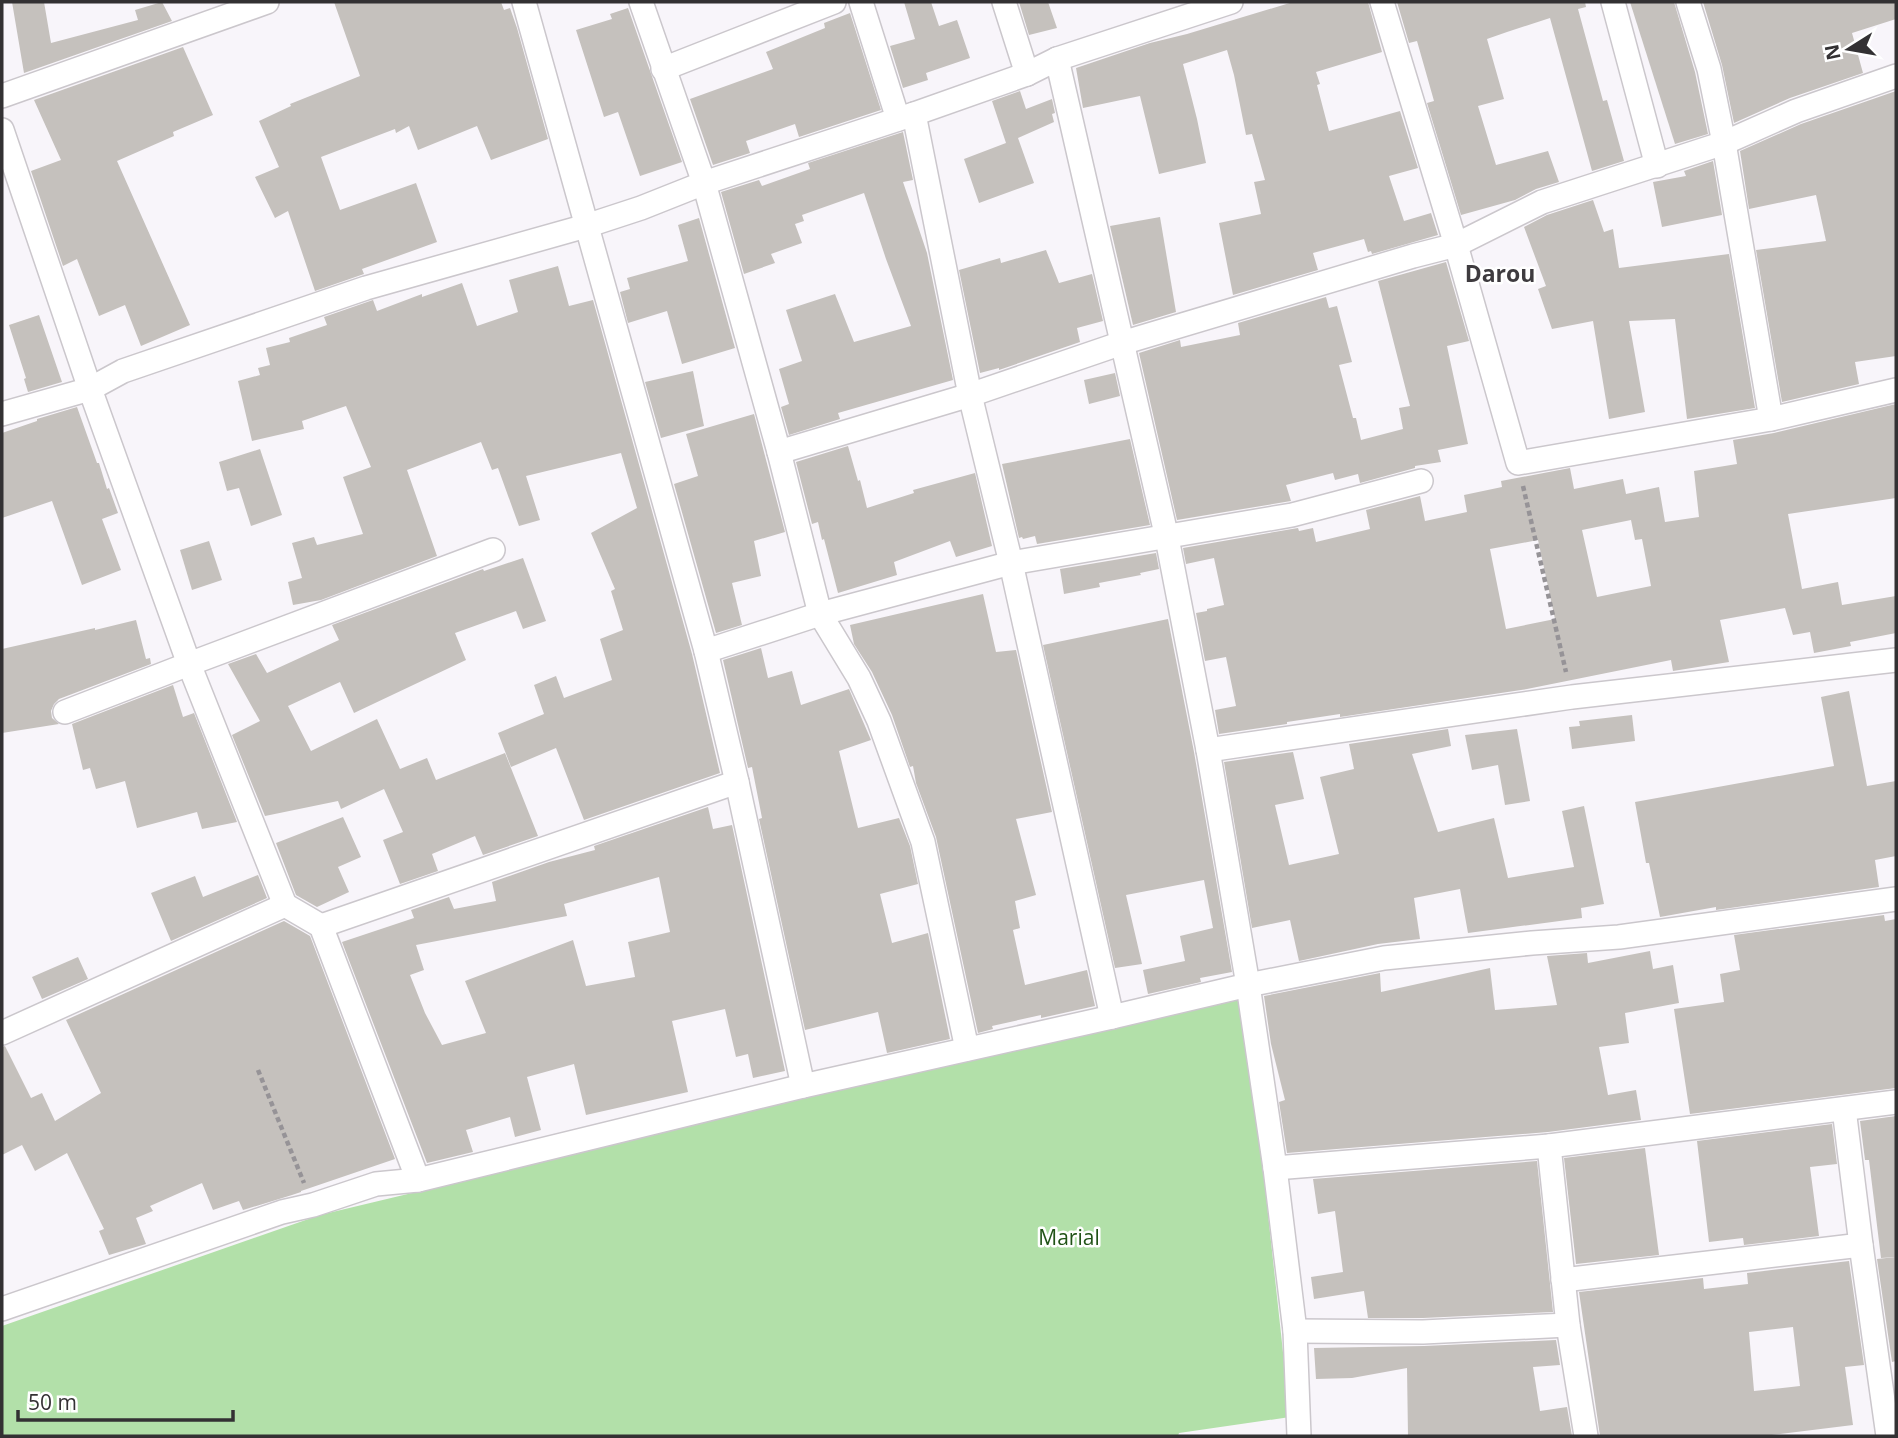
<svg xmlns="http://www.w3.org/2000/svg" width="1898" height="1438" font-family="'Open Sans',sans-serif">
	<style>
		.green { fill: #b2e0a9 }
		.building { fill: #c5c1bd; fill-rule: evenodd }
		.lines { fill: none; stroke-linecap: round; stroke-linejoin: round }
		.minor-casing { stroke: #cbc7cc; stroke-width: 26 }
		.path { stroke: #969397; stroke-width: 4.5; stroke-dasharray: 5 3.5; stroke-linecap: butt }
		.minor { stroke: #fff; stroke-width: 23 }
		.labels { text-anchor: middle; dominant-baseline: central; stroke-width: 5; stroke-linejoin: round; paint-order: stroke }
		.park-label { font-size: 21px; fill: #215317; stroke: #fff }
		.neighbourhood-label { font-size: 23px; font-weight: bold; fill: #3e3b3f; stroke: #fff }
	</style>
	<rect width="100%" height="100%" fill="#f8f5fa"/>
	<!-- green -->
	<polygon class="green" points="1241,993 1265,1186 1290,1417 1179,1433 1178,1436 2,1436 2,1326 320,1215 483,1176 837,1085"/>
	<!-- building -->
	<g class="building">
		<polygon points="12,2 44,2 51,43 138,20 135,10 162,2 172,21 24,73"/>
		<polygon points="334,2 501,2 504,10 510,8 517,28 548,139 491,160 477,126 418,150 409,126 396,133 395,129 321,157 340,210 416,183 437,242 362,269 364,274 315,291 288,211 275,218 255,177 279,167 259,121 291,106 290,104 360,76"/>
		<polygon points="904,2 931,2 939,26 957,20 970,58 926,73 928,80 903,88 890,46 915,39"/>
		<polygon points="1019,2 1048,2 1057,28 1029,35"/>
		<polygon points="1293,2 1368,2 1382,52 1316,72 1320,84 1317,85 1329,131 1400,111 1418,168 1389,176 1404,221 1431,213 1438,235 1372,254 1371,251 1368,252 1364,239 1313,253 1318,270 1233,295 1219,223 1261,214 1254,182 1265,180 1252,134 1246,135 1234,75 1227,50 1183,64 1197,119 1206,163 1159,174 1140,96 1083,108 1076,68 1150,43 1187,34"/>
		<polygon points="1397,2 1585,2 1586,7 1578,9 1603,101 1607,100 1624,161 1592,171 1550,18 1507,32 1487,39 1504,99 1478,106 1496,165 1548,151 1559,182 1536,189 1515,200 1461,215 1427,103 1434,101 1417,41 1409,43"/>
		<polygon points="1630,2 1674,2 1695,72 1708,134 1675,144"/>
		<polygon points="1703,2 1896,2 1896,19 1852,33 1863,73 1790,98 1734,123 1722,65"/>
		<polygon points="628,8 682,162 640,176 618,112 604,117 576,30 612,19 610,14"/>
		<polygon points="850,13 881,110 799,137 795,124 746,141 750,153 713,165 690,99 773,69 766,52 825,28 824,23"/>
		<polygon points="183,47 213,115 173,132 174,136 117,161 190,325 141,346 125,305 99,316 77,259 63,266 31,171 61,160 34,100"/>
		<polygon points="1020,91 1026,109 1052,99 1055,113 1052,114 1054,122 1018,138 1034,183 979,203 964,159 1006,143 992,101"/>
		<polygon points="1896,91 1896,356 1855,362 1859,384 1782,402 1756,250 1826,241 1816,195 1749,209 1740,151 1801,124"/>
		<polygon points="903,132 913,180 903,182 927,253 953,380 838,413 840,419 789,435 781,407 789,404 779,369 802,361 786,310 835,294 854,342 911,326 886,259 864,193 802,215 804,221 795,224 802,243 771,254 775,263 744,274 721,192 759,180 762,186 810,169 808,163"/>
		<polygon points="1713,161 1722,215 1662,227 1653,182 1686,176 1684,171"/>
		<polygon points="1593,200 1604,232 1613,229 1619,268 1729,254 1755,408 1687,419 1675,319 1629,321 1645,412 1609,419 1593,321 1552,329 1538,289 1546,286 1524,227 1547,215"/>
		<polygon points="1160,217 1176,312 1133,325 1110,226"/>
		<polygon points="699,218 735,348 682,364 667,311 628,323 620,292 630,289 627,278 688,261 678,225"/>
		<polygon points="1046,250 1059,283 1092,274 1103,321 1077,328 1080,342 999,370 999,368 980,373 959,270 1000,258 1001,263"/>
		<polygon points="1446,262 1469,341 1447,346 1468,444 1438,450 1441,462 1415,466 1415,468 1360,483 1358,474 1335,480 1333,473 1286,485 1291,501 1177,520 1139,353 1180,340 1181,347 1240,335 1238,323 1326,297 1329,308 1337,306 1352,362 1339,365 1353,418 1356,418 1361,440 1403,429 1399,408 1410,406 1378,281"/>
		<polygon points="558,266 569,306 593,300 692,654 720,773 584,820 556,748 511,767 498,733 544,714 534,685 556,676 564,698 612,680 600,639 623,630 611,591 615,589 591,533 637,508 621,453 526,476 540,520 519,526 498,468 492,470 481,442 407,470 437,556 321,600 293,605 288,582 302,578 292,543 314,537 317,545 363,534 343,477 371,467 346,406 302,421 304,429 252,441 238,381 260,375 258,368 270,365 266,348 290,342 289,338 327,325 324,317 373,300 377,311 422,294 422,297 462,283 477,326 518,312 509,280"/>
		<polygon points="39,315 62,382 28,392 24,379 26,378 9,325"/>
		<polygon points="693,371 704,426 661,438 645,382"/>
		<polygon points="1115,373 1120,396 1089,404 1084,380"/>
		<path d="M1896 404V498L1788 514 1802 589 1838 582 1842 605 1896 596V633L1850 642 1851 646 1814 653 1810 632 1793 635 1785 608 1720 620 1729 662 1673 671 1671 660 1527 689 1340 717V714L1287 722V724L1219 734 1215 710 1236 706 1226 657 1205 661 1196 613 1207 611V609L1224 605 1214 558 1186 564 1183 548 1298 528 1299 531 1313 528 1316 542 1370 529 1366 510 1420 496 1425 521 1467 512 1464 495 1502 487 1501 481 1570 468 1574 489 1623 479 1626 494 1659 487 1665 522 1699 517 1694 471 1737 464 1733 440 1774 433ZM1631 520 1635 540 1642 539 1651 586 1597 597 1582 530ZM1538 540 1555 619 1506 629 1490 549Z"/>
		<polygon points="77,407 97,463 99,463 107,489 109,488 118,513 102,519 121,570 82,585 52,501 2,518 2,433 37,421 37,419"/>
		<polygon points="754,414 785,532 754,541 761,576 732,583 742,625 716,633 674,484 698,476 686,434"/>
		<polygon points="1130,439 1150,525 1037,544 1035,536 1023,539 1022,537 1019,538 1002,464"/>
		<polygon points="848,446 858,481 860,480 867,508 914,493 913,490 975,473 992,546 956,557 950,541 894,562 897,575 838,593 824,539 822,540 818,522 812,524 796,462"/>
		<polygon points="260,449 282,515 251,526 239,488 227,491 219,462"/>
		<polygon points="209,541 222,580 192,590 180,550"/>
		<polygon points="1156,553 1159,569 1140,573 1141,575 1099,583 1100,587 1064,594 1060,569"/>
		<polygon points="523,558 546,621 523,629 516,611 455,633 466,660 354,713 340,682 288,706 311,751 377,719 400,769 427,758 436,780 505,753 538,836 483,855 475,836 432,854 438,871 400,884 383,840 403,832 384,789 341,809 338,801 265,816 232,735 260,721 228,664 256,654 267,673 339,640 332,625 483,569 484,571"/>
		<polygon points="983,594 996,652 1016,650 1052,812 1016,819 1036,895 1015,901 1020,928 1013,930 1025,985 1087,970 1095,1006 1041,1018 1041,1015 992,1026 993,1029 978,1033 936,837 916,783 913,766 910,767 892,715 872,672 854,644 850,625"/>
		<polygon points="1168,619 1194,752 1232,972 1200,978 1201,982 1148,994 1143,970 1185,961 1180,936 1213,928 1204,880 1126,895 1142,964 1115,968 1043,645"/>
		<polygon points="136,620 146,659 150,658 151,664 59,699 54,704 51,711 52,718 59,724 2,733 2,649 95,628 95,630"/>
		<polygon points="761,648 768,678 792,671 801,705 849,689 871,740 839,751 858,828 899,818 910,846 918,884 880,894 892,943 928,933 950,1039 887,1053 878,1012 805,1030 759,819 762,818 752,767 748,768 723,660"/>
		<polygon points="173,685 183,717 194,713 237,822 202,829 197,812 137,828 125,781 96,789 90,768 83,770 72,724"/>
		<polygon points="1849,691 1867,786 1896,781 1896,856 1875,860 1879,887 1716,910 1716,907 1660,917 1649,863 1646,863 1635,802 1834,766 1821,697"/>
		<polygon points="1632,715 1635,741 1572,749 1569,727 1580,726 1579,721"/>
		<polygon points="1448,729 1451,746 1412,754 1438,832 1494,818 1508,878 1574,867 1562,811 1584,806 1604,904 1581,908 1582,918 1468,933 1460,889 1414,898 1420,939 1378,944 1299,961 1290,920 1252,928 1224,762 1293,752 1304,799 1275,805 1289,865 1339,854 1320,777 1354,769 1349,744"/>
		<polygon points="1517,729 1530,801 1505,805 1498,765 1472,770 1465,735"/>
		<path d="M708 807 713 829 732 825 785 1071 753 1078 748 1054 736 1057 725 1009 672 1021 688 1092 586 1115 574 1064 527 1077 541 1130 515 1137 510 1117 466 1130 473 1152 427 1163 342 942 414 918 411 910 449 897 454 909 496 901 492 882 549 862 595 850 594 846ZM659 877 670 932 628 942 635 977 586 986 573 940 465 981 486 1033 442 1045 425 1013 410 975 424 970 416 945 567 916 564 904Z"/>
		<polygon points="343,817 361,857 338,867 349,892 317,907 296,895 276,843"/>
		<polygon points="258,875 267,898 171,941 151,893 195,876 203,897"/>
		<polygon points="1884,915 1885,921 1896,919 1896,1088 1690,1114 1674,1009 1724,1002 1720,974 1740,970 1734,935"/>
		<polygon points="284,921 310,936 395,1159 301,1191 301,1192 292,1195 243,1210 239,1201 213,1210 202,1183 150,1206 153,1211 136,1218 146,1244 109,1255 99,1231 104,1229 67,1153 35,1171 22,1145 2,1155 2,1047 5,1046 31,1098 42,1093 55,1121 101,1093 66,1020"/>
		<polygon points="1650,951 1653,969 1673,965 1679,1003 1625,1013 1629,1043 1599,1047 1608,1095 1636,1090 1641,1120 1548,1132 1287,1153 1279,1102 1285,1100 1271,1044 1264,996 1380,973 1381,992 1490,968 1495,1010 1557,1005 1547,956 1587,953 1588,963"/>
		<polygon points="78,957 88,979 42,999 32,977"/>
		<polygon points="1896,1116 1896,1257 1881,1258 1869,1160 1865,1160 1860,1121"/>
		<polygon points="1832,1124 1837,1164 1810,1167 1819,1236 1744,1245 1743,1238 1709,1242 1697,1141"/>
		<polygon points="1645,1148 1659,1255 1576,1264 1564,1158"/>
		<polygon points="1537,1161 1553,1312 1423,1318 1368,1318 1364,1291 1314,1299 1311,1277 1343,1272 1335,1211 1318,1214 1313,1179"/>
		<polygon points="1896,1257 1896,1361 1892,1362 1877,1259"/>
		<path d="M1849 1261 1864 1365 1845 1367 1853 1425 1763 1436H1600L1579 1292 1703 1278 1704 1289 1748 1284 1747 1273ZM1793 1327 1800 1386 1754 1391 1749 1332Z"/>
		<polygon points="1556,1340 1560,1365 1533,1367 1540,1411 1567,1407 1572,1436 1408,1436 1407,1368 1352,1378 1316,1379 1314,1348 1424,1346"/>
	</g>
	<g class="lines">
		<!-- minor casing -->
		<g class="minor-casing">
			<g id="minor">
				<polyline points="524,2 706,651 737,782 803,1086"/>
				<polyline points="641,2 704,183 779,452 820,614 859,678 879,721 923,842 967,1049"/>
				<polyline points="861,2 898,119"/>
				<polyline points="1004,2 1027,74"/>
				<polyline points="1382,2 1456,245 1518,463 1771,419 1896,390"/>
				<polyline points="1613,2 1657,166"/>
				<polyline points="1688,2 1709,69 1724,143 1771,419"/>
				<polyline points="1057,59 1167,538 1208,750 1248,985 1275,1168 1295,1331 1299,1436"/>
				<polyline points="663,69 834,2"/>
				<polyline points="2,96 267,2"/>
				<polyline points="914,114 970,395 1011,563 1112,1017"/>
				<polyline points="2,130 90,389 189,664 285,905 321,926 418,1180"/>
				<polyline points="2,414 90,389 123,371 366,288 586,226 641,208 704,183 914,114 1027,74 1057,59 1231,2"/>
				<polyline points="779,452 970,395 1122,343 1413,256 1456,245 1542,202 1724,143 1796,111 1896,76"/>
				<polyline points="706,651 820,614 1011,563 1292,515 1421,481"/>
				<polyline points="65,712 189,664 493,550"/>
				<polyline points="1208,750 1572,697 1896,660"/>
				<polyline points="321,926 737,782"/>
				<polyline points="2,1033 285,905"/>
				<polyline points="1844,1109 1861,1245 1888,1436"/>
				<polyline points="1549,1146 1568,1325 1586,1436"/>
				<polyline points="1275,1168 1549,1146 1896,1102"/>
				<polyline points="1563,1280 1861,1245"/>
				<polyline points="2,1309 282,1212 313,1205 376,1184 418,1180 803,1086 1112,1017 1248,985 1384,958 1532,943 1619,937 1896,899"/>
				<polyline points="1295,1331 1423,1332 1568,1325"/>
			</g>
		</g>
		<!-- path -->
		<g class="path">
			<polyline points="1523,486 1566,672"/>
			<polyline points="258,1070 304,1183"/>
		</g>
		<!-- minor -->
		<use href="#minor" class="minor"/>
	</g>
	<g class="labels">
		<!-- park labels -->
		<g class="park-label">
			<text x="1069" y="1237">Marial</text>
		</g>
		<!-- neighbourhood labels -->
		<g class="neighbourhood-label">
			<text x="1500" y="273">Darou</text>
		</g>
	</g>
	<!-- border -->
	<rect width="1898" height="1438" fill="none" stroke="#333133" stroke-width="7"/>
	<!-- north arrow -->
	<g transform="translate(1849 49) rotate(259)" stroke="#ffffff" stroke-width="5" paint-order="stroke">
	<path d="M0-5L12 26L0 18L-12 26Z" fill="#333133"/>
	<text y="-10" font-size="19" font-weight="bold" text-anchor="middle" fill="#333133">N</text>
	</g>
	<!-- scale -->
	<path d="M18 1410v10h215v-10" fill="none" stroke="#333133" stroke-width="3.5"/>
	<text x="28" y="1410" font-size="21" fill="#333133" stroke="#ffffff" stroke-width="5" paint-order="stroke">50 m</text>
</svg>
